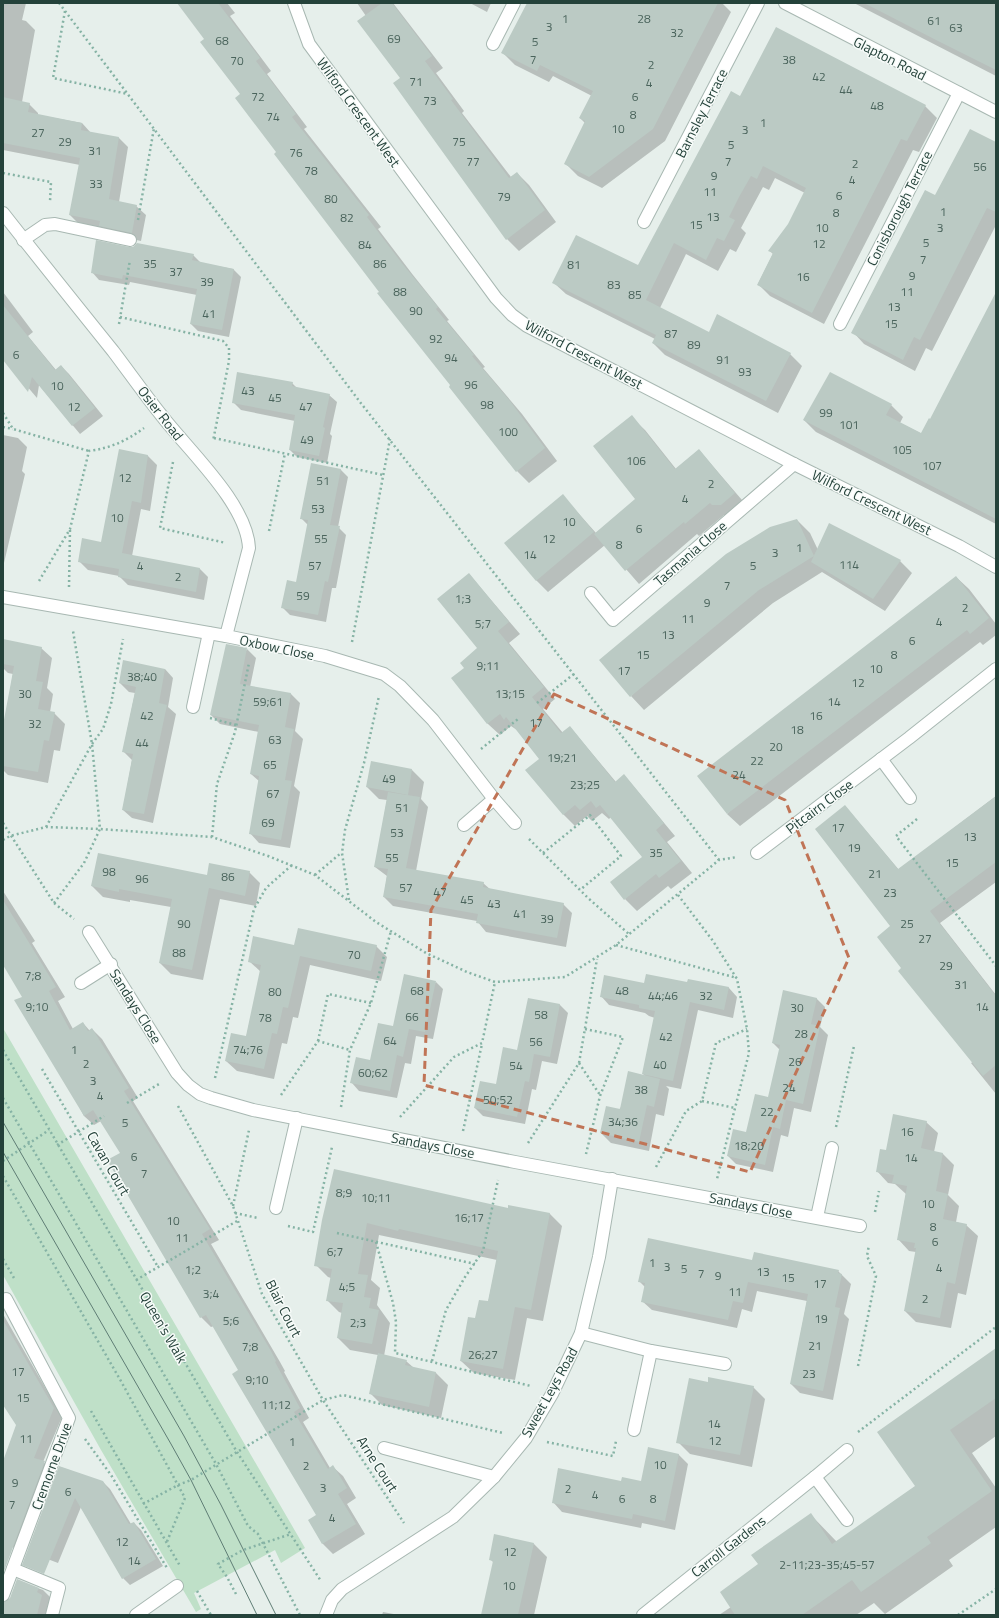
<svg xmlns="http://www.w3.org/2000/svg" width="999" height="1618" font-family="'Titillium Web',sans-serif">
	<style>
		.green { fill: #bfe0c8 }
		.shadow { fill: #0003 }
		.building { fill: #bbcac4 }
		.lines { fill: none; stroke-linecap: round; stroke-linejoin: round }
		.minor-casing { stroke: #a8b8b2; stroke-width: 14 }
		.path { stroke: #86b3a5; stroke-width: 2.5; stroke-dasharray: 2 3; stroke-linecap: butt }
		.minor { stroke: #fff; stroke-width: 12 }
		.tram { stroke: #5f7d75; stroke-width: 1 }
		.marked { fill: none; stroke: #c07456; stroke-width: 3; stroke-dasharray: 8 5; stroke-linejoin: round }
		.labels { text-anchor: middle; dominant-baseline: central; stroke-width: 3; stroke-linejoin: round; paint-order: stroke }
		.number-label { font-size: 12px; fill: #4a645c }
		.street-label { font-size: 14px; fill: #24423a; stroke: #f7fbf9 }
	</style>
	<rect width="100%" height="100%" fill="#e6efeb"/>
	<!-- green -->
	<polygon class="green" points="3,1028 305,1548 281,1563 275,1550 194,1593 201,1609 196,1612 101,1450 3,1275"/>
	<!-- shadow -->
	<g class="shadow">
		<polygon points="3,3 26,3 22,20 26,21 35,30 22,102 29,104 38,113 38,115 82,123 91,133 119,138 128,147 119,202 136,206 146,215 141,241 109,234 79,224 70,215 80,165 3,150"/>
		<polygon points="178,3 227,3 235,13 230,16 271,71 267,74 307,127 304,129 381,227 378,229 413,275 449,320 447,321 485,367 483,368 522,414 557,461 529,483 517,471 380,292 278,152 205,39"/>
		<polygon points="357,3 393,3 443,68 436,73 464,111 462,113 511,177 517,173 529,185 556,222 519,251 507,239 401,78 366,16"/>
		<polygon points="470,3 491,3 487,12"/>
		<polygon points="529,3 722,3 731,12 665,141 602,188 578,176 566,164 585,123 580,118 592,96 553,76 549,82 515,65 503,53"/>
		<polygon points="854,3 996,3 996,76"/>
		<polygon points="740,98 925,106 937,118 919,152 913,150 824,324 770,296 758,284 773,254 770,251 789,224 805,193 775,178 769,190 763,187 741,228 746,233 736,252 730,249 718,271 686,254 660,308 709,333 790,354 802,366 778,413 665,355 653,343 655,339 566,294 554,283 638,266"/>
		<polygon points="996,143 996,225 932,351 926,348 915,371 864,344 853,332 936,196"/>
		<polygon points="129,248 193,255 201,263 233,269 241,277 229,337 198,331 191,324 197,295 130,282 129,285 99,280 92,272"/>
		<polygon points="3,292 33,332 28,336 56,370 61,366 69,374 103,416 80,434 39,385 37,398 3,358"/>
		<polygon points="996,296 996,524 816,432 804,420 891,405 903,417 900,423 922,434 931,421"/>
		<polygon points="292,383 297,388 329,395 337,402 330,434 332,436 327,463 297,457 290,450 295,421 241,410 233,402"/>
		<polygon points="631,417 645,430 676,469 699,450 748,507 726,518 724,515 699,536 697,534 639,584 605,545 548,592 536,580 563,496 596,533 637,499"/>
		<polygon points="3,435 18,438 27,447 22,471 25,474 4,563"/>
		<polygon points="120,450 148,456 157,465 150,511 141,509 132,556 200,569 208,577 204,600 128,585 119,576 88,570 79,561 102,543"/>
		<polygon points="312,464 341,470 348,477 338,527 346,535 336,588 332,588 326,622 290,615 282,607 297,583 308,525 301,518"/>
		<polygon points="797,520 810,533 818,550 900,561 912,573 885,611 822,572 773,603 644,710 631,696"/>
		<polygon points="469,574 520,634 509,643 555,699 543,709 563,733 570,727 616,782 624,775 675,836 667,842 692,873 671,889 668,886 637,911 625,899 643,857 611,817 609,819 602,813 592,821 587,816 575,826 563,814 540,759 517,730 511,726 500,735 488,724 453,679 465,668 479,649"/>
		<polygon points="956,577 969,589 996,624 996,635 983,645 980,642 740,826 727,814"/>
		<polygon points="3,640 41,648 52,658 47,688 53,694 50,712 54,713 65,724 60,751 54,750 48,783 8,775 3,770 3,732 13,674 8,673 3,668"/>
		<polygon points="247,649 256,658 250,687 291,694 300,703 295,731 303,739 294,786 300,792 290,848 259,843 250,833 259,781 251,774 259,732 220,724 211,715"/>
		<polygon points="165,669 173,678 168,707 176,714 153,823 132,818 123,810 132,760 123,751 135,693 129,692 120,683"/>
		<polygon points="412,770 424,782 421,799 428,807 416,871 483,883 491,890 563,904 572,913 566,947 486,932 477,921 393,906 384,897 387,876 375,867 387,800 379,799 367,787"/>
		<polygon points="996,796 996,882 940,923 996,995 996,1094 971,1063 973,1062 903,968 892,926 845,806 899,870"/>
		<polygon points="249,872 260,883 256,906 220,899 203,980 171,974 160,963 171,907 130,900 130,902 103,897 92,886"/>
		<polygon points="3,891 35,941 32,943 65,997 58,1001 73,1029 83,1023 90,1031 92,1029 102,1039 138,1098 133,1101 219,1240 211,1244 280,1362 285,1371 284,1372 309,1418 303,1422 330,1468 333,1467 343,1476 356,1498 347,1504 365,1534 333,1554 323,1544 309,1520 318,1515 240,1370 214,1326 211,1327 201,1317 121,1153 101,1121 94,1125 84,1116 23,997 3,963"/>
		<polygon points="295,946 376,946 387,957 381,981 310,965 298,1018 293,1017 287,1044 282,1043 274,1079 237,1071 226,1061 246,1038 261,972 249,961"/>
		<polygon points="436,982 443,989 433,1039 416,1036 411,1064 405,1063 397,1098 359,1091 352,1083 371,1061 394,1027"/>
		<polygon points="688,983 729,988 737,997 733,1018 698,1010 681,1089 666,1086 669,1089 664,1116 656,1114 649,1151 611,1143 601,1133 645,1076 643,1074 655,1018 649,1016 645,1013 609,1005 601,996 645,984"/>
		<polygon points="816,998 825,1007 820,1027 828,1035 811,1112 794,1108 788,1137 781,1135 773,1172 736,1164 728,1156 747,1134 769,1098 780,1050 773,1043"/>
		<polygon points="529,999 560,1005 568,1013 557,1064 542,1061 536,1090 532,1089 525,1124 483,1116 475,1108 496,1085 518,1051"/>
		<polygon points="926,1122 938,1133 934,1152 943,1154 954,1165 948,1195 959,1206 956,1222 966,1225 978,1236 966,1295 958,1293 951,1328 916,1322 905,1311 916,1252 909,1251 898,1239 906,1194 895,1184 888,1183 877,1171 886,1152"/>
		<polygon points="509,1206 550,1214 562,1226 543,1321 527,1318 515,1380 474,1373 461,1361 476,1319 488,1303 497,1260 379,1235 371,1280 380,1288 377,1305 390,1323 384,1356 406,1361 414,1368 436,1373 448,1385 441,1418 382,1405 370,1393 378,1355 350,1350 338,1338 342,1313 339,1312 327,1300 331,1278 328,1277 316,1265 323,1220 508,1209"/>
		<polygon points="753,1261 838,1271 851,1284 844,1314 849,1319 833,1400 800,1393 791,1384 807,1301 757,1291 752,1312 742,1309 737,1328 652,1310 642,1301 645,1287 640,1282"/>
		<polygon points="3,1314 62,1417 43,1462 53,1470 23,1551 12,1547 3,1569 3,1464 17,1425 3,1402"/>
		<polygon points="996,1350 996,1436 972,1453 996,1488 996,1527 949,1560 953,1566 885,1614 874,1603 856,1615 719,1615 731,1607 759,1565 811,1515 837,1542 916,1486"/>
		<polygon points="709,1383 753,1387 765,1399 752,1467 690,1454 678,1442"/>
		<polygon points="678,1454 688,1464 675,1530 642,1523 641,1528 562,1512 553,1502 622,1482 642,1482"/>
		<polygon points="60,1467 103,1482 110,1489 131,1524 134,1523 141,1530 163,1566 130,1585 123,1578 81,1507 58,1563 37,1555"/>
		<polygon points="534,1544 547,1557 534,1615 482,1615 494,1563 490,1559"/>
		<polygon points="27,1584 43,1590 53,1600 49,1615 16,1615"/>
		<polygon points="383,1612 399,1615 382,1615"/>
	</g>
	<!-- building -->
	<g class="building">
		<polygon points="177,3 218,3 260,58 256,61 296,114 292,117 369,215 367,217 401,262 438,307 436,309 474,355 472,356 510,401 545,448 516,472 449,387 450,385 377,293 379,292 274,154 276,152 235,98 240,94 200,42 204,39"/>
		<polygon points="382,3 392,3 432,56 425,61 453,99 451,100 509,178 517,172 545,210 506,240 393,83 400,78 357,21"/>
		<polygon points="527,3 718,3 653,129 589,177 564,164 585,121 579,118 593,91 540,65 537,71 501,53"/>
		<polygon points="864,3 996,3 996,70 936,40"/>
		<polygon points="776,27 926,105 907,141 901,139 812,313 757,285 773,253 768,251 788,224 806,188 763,166 757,179 751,176 739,197 729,217 735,220 724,241 717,238 706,260 674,243 646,300 709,332 717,314 791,353 766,401 652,343 656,335 552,283 576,235 638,265 731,91 740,96"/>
		<polygon points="3,97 30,103 28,112 82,123 81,130 119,137 109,199 137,205 132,233 99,226 100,221 69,215 80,158 3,143"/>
		<polygon points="970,129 996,142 996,212 987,208 920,340 914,337 903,360 851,333 925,190 935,195"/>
		<polygon points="96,240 129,247 133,247 137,243 194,254 192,260 234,269 222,330 190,324 197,289 123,275 122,279 91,273"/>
		<polygon points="996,292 996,519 803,420 830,372 892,404 886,415 921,433 929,418 930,419"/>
		<polygon points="3,305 55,370 61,365 95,408 72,426 32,377 28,392 3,360"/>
		<polygon points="237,372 293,382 292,386 330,394 323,427 325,428 319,456 289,450 295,415 232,403"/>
		<polygon points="632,415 675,469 699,449 735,493 721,505 712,505 710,503 685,524 684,522 625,571 594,534 635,499 593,446"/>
		<polygon points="119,449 148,455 141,503 132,501 122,553 200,568 196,592 118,577 119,569 78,562 82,538 101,542"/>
		<polygon points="311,463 341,469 330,525 340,526 328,582 325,581 318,615 281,608 287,580 296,582 308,520 300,519"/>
		<polygon points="563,494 594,532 536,581 504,543"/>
		<polygon points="797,519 814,556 759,590 630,697 599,660 726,554 770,527"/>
		<polygon points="829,523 901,560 873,599 811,562"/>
		<polygon points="469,573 509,622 498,631 544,687 532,697 561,733 570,726 615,782 624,774 664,823 656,830 681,861 659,878 656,874 624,900 610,882 642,857 600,805 596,808 591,801 580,810 575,805 563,815 525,770 539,759 506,717 504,720 500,714 487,724 451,678 464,668 460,663 477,648 437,599"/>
		<polygon points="956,576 989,618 970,634 967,630 727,814 697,776"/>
		<polygon points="3,639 42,647 36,681 43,682 38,709 55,712 49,741 44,740 38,772 3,766 3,725 14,666 3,664"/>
		<polygon points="226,644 247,648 240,684 291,693 285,727 294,729 285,780 292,781 281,840 249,834 259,776 250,774 259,725 210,715"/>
		<polygon points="123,660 165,669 159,703 167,705 144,814 122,810 133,754 122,752 136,687 119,683"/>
		<polygon points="371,761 412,769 408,795 366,787"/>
		<polygon points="388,792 420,797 406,868 484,882 483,887 564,903 557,938 476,923 478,914 383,897 388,869 374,867"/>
		<polygon points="996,796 996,862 930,911 996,996 996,1065 983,1076 898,971 901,968 877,937 890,926 815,829 845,805 898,869"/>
		<polygon points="98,853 207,875 209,863 250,871 245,896 209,888 192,970 159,963 172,899 119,889 119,892 91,886"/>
		<polygon points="3,900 56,987 49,991 70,1030 83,1022 88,1031 92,1028 129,1088 124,1091 210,1229 202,1234 271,1351 276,1361 275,1362 300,1408 294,1412 328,1469 333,1465 347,1488 338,1494 356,1524 322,1544 308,1520 316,1515 232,1374 238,1370 206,1315 200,1318 107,1160 120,1153 93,1110 84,1116 14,1000 22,997 3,965"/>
		<polygon points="298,928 377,945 371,971 300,956 288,1008 283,1007 277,1034 272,1033 264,1069 225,1061 231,1033 246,1036 261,965 248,962 253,936 294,945"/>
		<polygon points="404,974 436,981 425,1032 409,1029 403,1057 397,1055 390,1091 350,1083 356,1057 370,1060 378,1023 393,1026"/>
		<polygon points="646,974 687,982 688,979 729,987 724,1010 690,1002 673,1081 642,1074 655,1011 639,1008 639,1005 600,997 604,975 644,983"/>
		<polygon points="783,990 817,998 811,1024 820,1026 803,1104 786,1100 780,1129 773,1127 765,1165 727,1156 733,1129 746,1132 755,1094 768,1097 780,1045 772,1043"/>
		<polygon points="528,998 560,1004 550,1057 534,1054 529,1082 525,1081 517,1117 474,1108 480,1081 496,1084 503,1047 517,1050"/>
		<polygon points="628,1071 660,1079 654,1107 647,1105 639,1142 600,1133 606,1106 620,1109"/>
		<polygon points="893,1114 927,1121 921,1148 943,1153 936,1191 948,1194 943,1219 967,1224 955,1284 947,1282 940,1318 904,1311 916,1248 914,1248 915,1243 897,1240 907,1186 892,1183 894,1175 876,1172 880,1149 886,1150"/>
		<polygon points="334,1169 508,1208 508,1205 550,1213 531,1310 515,1307 503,1369 460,1361 468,1317 475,1318 479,1300 488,1301 498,1251 399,1229 398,1231 367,1223 358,1274 368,1275 364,1297 371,1298 369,1308 379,1310 372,1344 337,1338 343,1303 326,1301 332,1269 314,1266 322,1220"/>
		<polygon points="648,1238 752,1260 754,1252 839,1270 838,1273 842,1274 835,1307 840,1308 823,1391 790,1384 808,1294 748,1282 743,1303 733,1301 728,1320 641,1302 645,1283 638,1282"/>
		<polygon points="3,1320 54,1408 34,1458 45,1461 3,1574 3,1461 16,1425 3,1405"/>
		<polygon points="996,1348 996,1398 950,1430 992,1491 927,1537 931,1543 861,1592 852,1580 802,1615 735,1615 720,1592 758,1564 751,1555 811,1513 832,1544 915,1486 877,1432"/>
		<polygon points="378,1353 407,1360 405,1365 436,1372 429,1407 369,1394"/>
		<polygon points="708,1377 754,1386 740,1455 676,1443 689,1378 708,1382"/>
		<polygon points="648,1447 679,1454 665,1521 633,1514 632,1519 552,1503 558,1468 621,1481 622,1477 641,1481"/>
		<polygon points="59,1466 103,1481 129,1524 134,1522 156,1559 122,1579 75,1498 44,1574 22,1565"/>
		<polygon points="494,1534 534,1543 518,1615 481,1615 493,1561 489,1560"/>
		<polygon points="17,1579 39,1588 37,1592 42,1595 37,1615 3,1615 3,1602 10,1598"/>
	</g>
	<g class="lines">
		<!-- minor casing -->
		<g class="minor-casing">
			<g id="minor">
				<polyline points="294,3 309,44 496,298 512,315 527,326 794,464 959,546 996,567"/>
				<polyline points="785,3 996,112"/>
				<polyline points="493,44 514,3"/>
				<path d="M3 213C39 259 76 305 113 351 129 372 145 395 162 416 189 451 247 504 249 548L226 636"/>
				<polyline points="644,222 758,3"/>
				<polyline points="23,240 45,225 55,224 130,240"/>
				<polyline points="840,324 959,93"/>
				<polyline points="591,593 613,620 794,464"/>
				<polyline points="3,597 226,636 325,656 384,674 400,686 433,720 494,799 515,823"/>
				<polyline points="193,707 209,633"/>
				<polyline points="881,759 910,798"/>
				<polyline points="464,825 494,799"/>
				<polyline points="757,853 909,738 996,669"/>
				<polyline points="89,932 177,1073 188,1085 200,1094 211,1098 253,1110 515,1162 860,1226"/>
				<polyline points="81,983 111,964"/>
				<polyline points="276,1208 297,1118"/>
				<polyline points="817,1217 832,1148"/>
				<polyline points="581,1333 651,1351 725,1364"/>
				<polyline points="634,1430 651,1351"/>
				<polyline points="384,1448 494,1477"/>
				<polyline points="815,1477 847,1450"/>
				<polyline points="13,1569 59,1588 52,1615"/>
				<polyline points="3,1595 69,1418 6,1299"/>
				<polyline points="136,1615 177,1586"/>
				<polyline points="326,1615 332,1600 342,1589 453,1517 494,1477 526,1438 552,1394 581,1333 599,1257 612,1179"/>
				<polyline points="643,1615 815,1477 847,1520"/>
			</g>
		</g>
		<!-- path -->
		<g class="path">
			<polyline points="59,3 360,402 719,860"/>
			<polyline points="65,11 53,78 128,94"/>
			<polyline points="3,173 51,182 50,202"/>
			<polyline points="138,220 154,128"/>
			<polyline points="120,317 223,341 229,348 229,361 213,441"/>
			<polyline points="119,324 130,260"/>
			<polyline points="3,413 13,429 89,451"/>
			<polyline points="3,427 13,429"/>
			<polyline points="214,438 383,475"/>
			<polyline points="173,462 160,528 226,543"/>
			<polyline points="269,531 285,453"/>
			<path d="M39 581 70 529 89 451C111 448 126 441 144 428"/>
			<polyline points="69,587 70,529"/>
			<polyline points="352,642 390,439"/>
			<polyline points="537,703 574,674"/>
			<polyline points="210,718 236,725"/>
			<polyline points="481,749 518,719"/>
			<polyline points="917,819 896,836 996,966"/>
			<polyline points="3,823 54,903 74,919"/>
			<polyline points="46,827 92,744 103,729 111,704 123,639"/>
			<polyline points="212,837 217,784 235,732 249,663"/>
			<polyline points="529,839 588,898 630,935"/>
			<polyline points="3,840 10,836 46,827 100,829 212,837 268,856 315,875 376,922 426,953 467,972 495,982 565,977 616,945 719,860 737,857"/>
			<polyline points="543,853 590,815 621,856 580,890"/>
			<polyline points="315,875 341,853"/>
			<polyline points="678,895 713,941 737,979 747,1029 749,1053 717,1179"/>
			<polyline points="349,900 342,853 345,830 364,763 379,696"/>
			<polyline points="54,903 84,863 100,829 92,744 73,631"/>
			<polyline points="616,945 737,978"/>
			<polyline points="585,1029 623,1037 600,1096 586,1154"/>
			<polyline points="318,1041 328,994 371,1003"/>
			<polyline points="3,1050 237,1452 321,1581"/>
			<polyline points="579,1063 600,1095"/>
			<polyline points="42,1069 158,1267"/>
			<polyline points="215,1078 254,909 266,888 292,865"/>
			<polyline points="281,1095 318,1041 350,1050"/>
			<polyline points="3,1098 216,1464 248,1526 258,1534 300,1615"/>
			<polyline points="702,1101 735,1108"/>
			<polyline points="127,1103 159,1084"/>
			<polyline points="178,1106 233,1206 262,1294 323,1400 404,1523"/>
			<polyline points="341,1107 350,1050 371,1003 391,931"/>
			<polyline points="400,1117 454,1057 482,1043 495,982"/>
			<polyline points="836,1127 854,1046"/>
			<polyline points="463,1131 482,1044"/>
			<polyline points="528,1143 579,1063 597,959"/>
			<polyline points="57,1145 104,1116"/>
			<polyline points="3,1161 49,1130"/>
			<polyline points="656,1167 686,1111 702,1101 716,1043 747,1029"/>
			<polyline points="3,1176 122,1383 185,1498 166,1544"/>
			<polyline points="233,1206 249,1130"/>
			<polyline points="875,1212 879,1191"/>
			<polyline points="235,1213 258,1218"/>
			<polyline points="288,1226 313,1232 332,1147"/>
			<polyline points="337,1233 475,1264"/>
			<polyline points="376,1242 393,1303 396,1322 395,1353 531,1386"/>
			<polyline points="3,1259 14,1278"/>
			<polyline points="136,1280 237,1221"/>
			<polyline points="432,1361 446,1310 465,1277 483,1251 498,1180"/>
			<polyline points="858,1366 876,1276 867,1256 869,1245"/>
			<polyline points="91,1411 180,1566"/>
			<polyline points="858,1432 996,1327"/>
			<polyline points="85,1439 111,1475 167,1568"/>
			<polyline points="547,1442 613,1456 616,1441"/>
			<polyline points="143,1504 178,1485 191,1480 323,1400 343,1395 503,1433"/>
			<polyline points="197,1591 211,1615"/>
			<polyline points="236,1594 227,1577 218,1564 243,1550 291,1534"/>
			<polyline points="958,1615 996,1589"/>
		</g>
		<!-- minor -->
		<use href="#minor" class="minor"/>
		<!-- tram -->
		<g class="tram">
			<polyline points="3,1122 184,1436 221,1505 276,1615"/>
			<polyline points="3,1152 171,1444 191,1480 257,1615"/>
		</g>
	</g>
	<!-- marked area -->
	<path class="marked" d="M554 694 785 800 849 958 750 1172 424 1085 431 910Z"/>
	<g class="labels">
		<!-- number labels -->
		<g class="number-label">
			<text x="565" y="18">1</text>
			<text x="644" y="18">28</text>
			<text x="934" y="20">61</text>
			<text x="549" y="26">3</text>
			<text x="956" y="27">63</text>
			<text x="677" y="32">32</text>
			<text x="394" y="38">69</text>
			<text x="222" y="40">68</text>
			<text x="535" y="41">5</text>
			<text x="533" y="59">7</text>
			<text x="789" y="59">38</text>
			<text x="237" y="60">70</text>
			<text x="651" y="64">2</text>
			<text x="819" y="76">42</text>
			<text x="416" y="81">71</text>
			<text x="649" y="82">4</text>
			<text x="846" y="89">44</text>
			<text x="258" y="96">72</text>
			<text x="635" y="96">6</text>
			<text x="430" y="100">73</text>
			<text x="877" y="105">48</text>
			<text x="633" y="114">8</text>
			<text x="273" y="116">74</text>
			<text x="763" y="122">1</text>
			<text x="618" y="128">10</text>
			<text x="745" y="129">3</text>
			<text x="38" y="132">27</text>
			<text x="65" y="141">29</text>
			<text x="459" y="141">75</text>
			<text x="731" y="144">5</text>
			<text x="95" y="150">31</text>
			<text x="296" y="152">76</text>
			<text x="473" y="161">77</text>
			<text x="728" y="161">7</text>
			<text x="855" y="163">2</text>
			<text x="980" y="166">56</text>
			<text x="311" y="170">78</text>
			<text x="714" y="175">9</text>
			<text x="852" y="179">4</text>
			<text x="96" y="183">33</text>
			<text x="710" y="191">11</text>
			<text x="839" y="195">6</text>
			<text x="504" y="196">79</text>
			<text x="331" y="198">80</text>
			<text x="943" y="211">1</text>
			<text x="836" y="212">8</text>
			<text x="713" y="216">13</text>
			<text x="347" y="217">82</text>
			<text x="696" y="224">15</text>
			<text x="822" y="227">10</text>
			<text x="940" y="227">3</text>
			<text x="926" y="242">5</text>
			<text x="819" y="243">12</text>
			<text x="365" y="244">84</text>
			<text x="923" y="259">7</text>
			<text x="150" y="263">35</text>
			<text x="380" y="263">86</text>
			<text x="574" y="264">81</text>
			<text x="176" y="271">37</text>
			<text x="912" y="275">9</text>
			<text x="803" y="276">16</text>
			<text x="207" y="281">39</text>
			<text x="614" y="284">83</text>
			<text x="400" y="291">88</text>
			<text x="907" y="291">11</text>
			<text x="635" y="294">85</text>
			<text x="894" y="306">13</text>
			<text x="416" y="310">90</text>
			<text x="209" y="313">41</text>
			<text x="891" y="323">15</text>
			<text x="671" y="333">87</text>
			<text x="436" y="338">92</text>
			<text x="694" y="344">89</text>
			<text x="16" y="354">6</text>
			<text x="451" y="357">94</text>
			<text x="723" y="359">91</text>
			<text x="745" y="371">93</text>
			<text x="471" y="384">96</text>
			<text x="57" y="385">10</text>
			<text x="248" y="390">43</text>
			<text x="275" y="397">45</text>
			<text x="487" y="404">98</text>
			<text x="74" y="406">12</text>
			<text x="306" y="406">47</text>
			<text x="826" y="412">99</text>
			<text x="849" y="424">101</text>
			<text x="508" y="431">100</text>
			<text x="307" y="439">49</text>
			<text x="902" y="449">105</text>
			<text x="636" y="460">106</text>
			<text x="932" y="465">107</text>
			<text x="125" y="477">12</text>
			<text x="323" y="480">51</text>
			<text x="711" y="483">2</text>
			<text x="685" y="498">4</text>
			<text x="318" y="508">53</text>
			<text x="117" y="517">10</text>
			<text x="569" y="521">10</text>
			<text x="639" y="528">6</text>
			<text x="321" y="538">55</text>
			<text x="549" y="538">12</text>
			<text x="619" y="544">8</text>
			<text x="799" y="547">1</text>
			<text x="775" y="552">3</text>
			<text x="530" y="554">14</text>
			<text x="849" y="564">114</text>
			<text x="140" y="565">4</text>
			<text x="315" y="565">57</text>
			<text x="753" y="565">5</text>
			<text x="178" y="576">2</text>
			<text x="727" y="585">7</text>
			<text x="303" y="595">59</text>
			<text x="463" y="598">1;3</text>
			<text x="707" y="602">9</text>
			<text x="965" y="607">2</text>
			<text x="688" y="618">11</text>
			<text x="939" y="621">4</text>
			<text x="483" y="623">5;7</text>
			<text x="668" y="634">13</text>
			<text x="912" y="640">6</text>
			<text x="643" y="654">15</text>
			<text x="894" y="654">8</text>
			<text x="488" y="665">9;11</text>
			<text x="876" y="668">10</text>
			<text x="624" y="670">17</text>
			<text x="142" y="676">38;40</text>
			<text x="858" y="682">12</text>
			<text x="25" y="693">30</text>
			<text x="510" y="693">13;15</text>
			<text x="268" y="701">59;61</text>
			<text x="834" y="701">14</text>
			<text x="147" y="715">42</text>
			<text x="816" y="715">16</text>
			<text x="536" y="722">17</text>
			<text x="35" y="723">32</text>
			<text x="797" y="729">18</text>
			<text x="275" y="739">63</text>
			<text x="142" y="742">44</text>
			<text x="776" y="746">20</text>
			<text x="562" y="757">19;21</text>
			<text x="757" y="760">22</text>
			<text x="270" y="764">65</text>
			<text x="739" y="774">24</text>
			<text x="389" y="778">49</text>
			<text x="585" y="784">23;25</text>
			<text x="273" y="793">67</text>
			<text x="402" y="807">51</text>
			<text x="268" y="822">69</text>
			<text x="838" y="827">17</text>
			<text x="397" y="832">53</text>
			<text x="970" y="836">13</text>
			<text x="854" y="847">19</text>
			<text x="656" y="852">35</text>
			<text x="392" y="857">55</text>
			<text x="952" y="862">15</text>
			<text x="109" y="871">98</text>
			<text x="875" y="873">21</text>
			<text x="228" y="876">86</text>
			<text x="142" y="878">96</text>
			<text x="406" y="887">57</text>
			<text x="440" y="891">47</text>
			<text x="890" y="892">23</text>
			<text x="467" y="899">45</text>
			<text x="494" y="903">43</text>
			<text x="520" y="913">41</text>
			<text x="547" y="918">39</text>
			<text x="184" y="923">90</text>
			<text x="907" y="923">25</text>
			<text x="925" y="938">27</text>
			<text x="179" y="952">88</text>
			<text x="354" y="954">70</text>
			<text x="946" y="965">29</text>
			<text x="33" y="975">7;8</text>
			<text x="961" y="984">31</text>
			<text x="417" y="990">68</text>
			<text x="622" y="990">48</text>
			<text x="275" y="991">80</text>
			<text x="663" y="995">44;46</text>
			<text x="706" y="995">32</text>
			<text x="37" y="1006">9;10</text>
			<text x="982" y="1006">14</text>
			<text x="797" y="1007">30</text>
			<text x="541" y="1014">58</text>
			<text x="412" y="1016">66</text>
			<text x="265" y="1017">78</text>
			<text x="801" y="1033">28</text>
			<text x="666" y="1036">42</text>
			<text x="390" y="1040">64</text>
			<text x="536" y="1041">56</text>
			<text x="74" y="1049">1</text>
			<text x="248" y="1049">74;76</text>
			<text x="795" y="1061">26</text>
			<text x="86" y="1063">2</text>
			<text x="660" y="1064">40</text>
			<text x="516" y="1065">54</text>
			<text x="373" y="1072">60;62</text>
			<text x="93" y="1080">3</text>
			<text x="789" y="1087">24</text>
			<text x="641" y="1089">38</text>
			<text x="100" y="1095">4</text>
			<text x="498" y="1099">50;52</text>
			<text x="767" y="1111">22</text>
			<text x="623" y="1121">34;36</text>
			<text x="125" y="1122">5</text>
			<text x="907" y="1131">16</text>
			<text x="749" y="1145">18;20</text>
			<text x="134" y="1156">6</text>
			<text x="911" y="1157">14</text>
			<text x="144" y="1173">7</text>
			<text x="344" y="1192">8;9</text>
			<text x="376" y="1197">10;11</text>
			<text x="928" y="1203">10</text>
			<text x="469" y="1217">16;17</text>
			<text x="173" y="1220">10</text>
			<text x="933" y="1226">8</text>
			<text x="182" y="1237">11</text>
			<text x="935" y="1241">6</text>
			<text x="335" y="1251">6;7</text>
			<text x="652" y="1262">1</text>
			<text x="667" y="1266">3</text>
			<text x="939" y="1267">4</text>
			<text x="684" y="1268">5</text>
			<text x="193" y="1269">1;2</text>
			<text x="763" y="1271">13</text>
			<text x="701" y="1273">7</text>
			<text x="718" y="1275">9</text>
			<text x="788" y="1277">15</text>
			<text x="820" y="1283">17</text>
			<text x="347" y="1286">4;5</text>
			<text x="735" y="1291">11</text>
			<text x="211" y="1293">3;4</text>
			<text x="925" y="1298">2</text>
			<text x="821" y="1318">19</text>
			<text x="231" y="1320">5;6</text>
			<text x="358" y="1322">2;3</text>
			<text x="815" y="1345">21</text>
			<text x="250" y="1346">7;8</text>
			<text x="483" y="1354">26;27</text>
			<text x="18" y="1371">17</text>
			<text x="809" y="1373">23</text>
			<text x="257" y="1379">9;10</text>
			<text x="23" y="1397">15</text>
			<text x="276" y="1404">11;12</text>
			<text x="714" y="1423">14</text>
			<text x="26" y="1438">11</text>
			<text x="715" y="1440">12</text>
			<text x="292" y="1441">1</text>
			<text x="660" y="1464">10</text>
			<text x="306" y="1465">2</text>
			<text x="15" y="1482">9</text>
			<text x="323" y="1487">3</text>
			<text x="568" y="1488">2</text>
			<text x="68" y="1491">6</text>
			<text x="595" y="1494">4</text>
			<text x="622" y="1498">6</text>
			<text x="653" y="1498">8</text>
			<text x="12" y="1504">7</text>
			<text x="332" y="1517">4</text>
			<text x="122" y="1541">12</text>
			<text x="510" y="1551">12</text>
			<text x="134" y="1560">14</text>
			<text x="827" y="1564">2-11;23-35;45-57</text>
			<text x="509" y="1585">10</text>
		</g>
		<!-- street labels -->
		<g class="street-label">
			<text transform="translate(890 58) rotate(27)">Glapton Road</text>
			<text transform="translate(359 112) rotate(54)">Wilford Crescent West</text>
			<text transform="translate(701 113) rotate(-63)">Barnsley Terrace</text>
			<text transform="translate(899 208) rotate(-63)">Conisborough Terrace</text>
			<text transform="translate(584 354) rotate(28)">Wilford Crescent West</text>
			<text transform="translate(161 413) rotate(52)">Osier Road</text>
			<text transform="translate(872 502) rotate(26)">Wilford Crescent West</text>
			<text transform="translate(690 553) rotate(-41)">Tasmania Close</text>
			<text transform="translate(277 647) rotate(12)">Oxbow Close</text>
			<text transform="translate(819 806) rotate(-37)">Pitcairn Close</text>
			<text transform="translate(136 1006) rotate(58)">Sandays Close</text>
			<text transform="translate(433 1145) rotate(11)">Sandays Close</text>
			<text transform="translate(109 1163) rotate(60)">Cavan Court</text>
			<text transform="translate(751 1205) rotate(11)">Sandays Close</text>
			<text transform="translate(284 1308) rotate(63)">Blair Court</text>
			<text transform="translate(164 1327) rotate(60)">Queen's Walk</text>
			<text transform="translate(549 1392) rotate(-61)">Sweet Leys Road</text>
			<text transform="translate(378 1464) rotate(57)">Arne Court</text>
			<text transform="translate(51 1466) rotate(-70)">Cremorne Drive</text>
			<text transform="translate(728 1546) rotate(-38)">Carroll Gardens</text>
		</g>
	</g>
	<!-- border -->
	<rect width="999" height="1618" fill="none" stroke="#24423a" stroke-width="8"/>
</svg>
